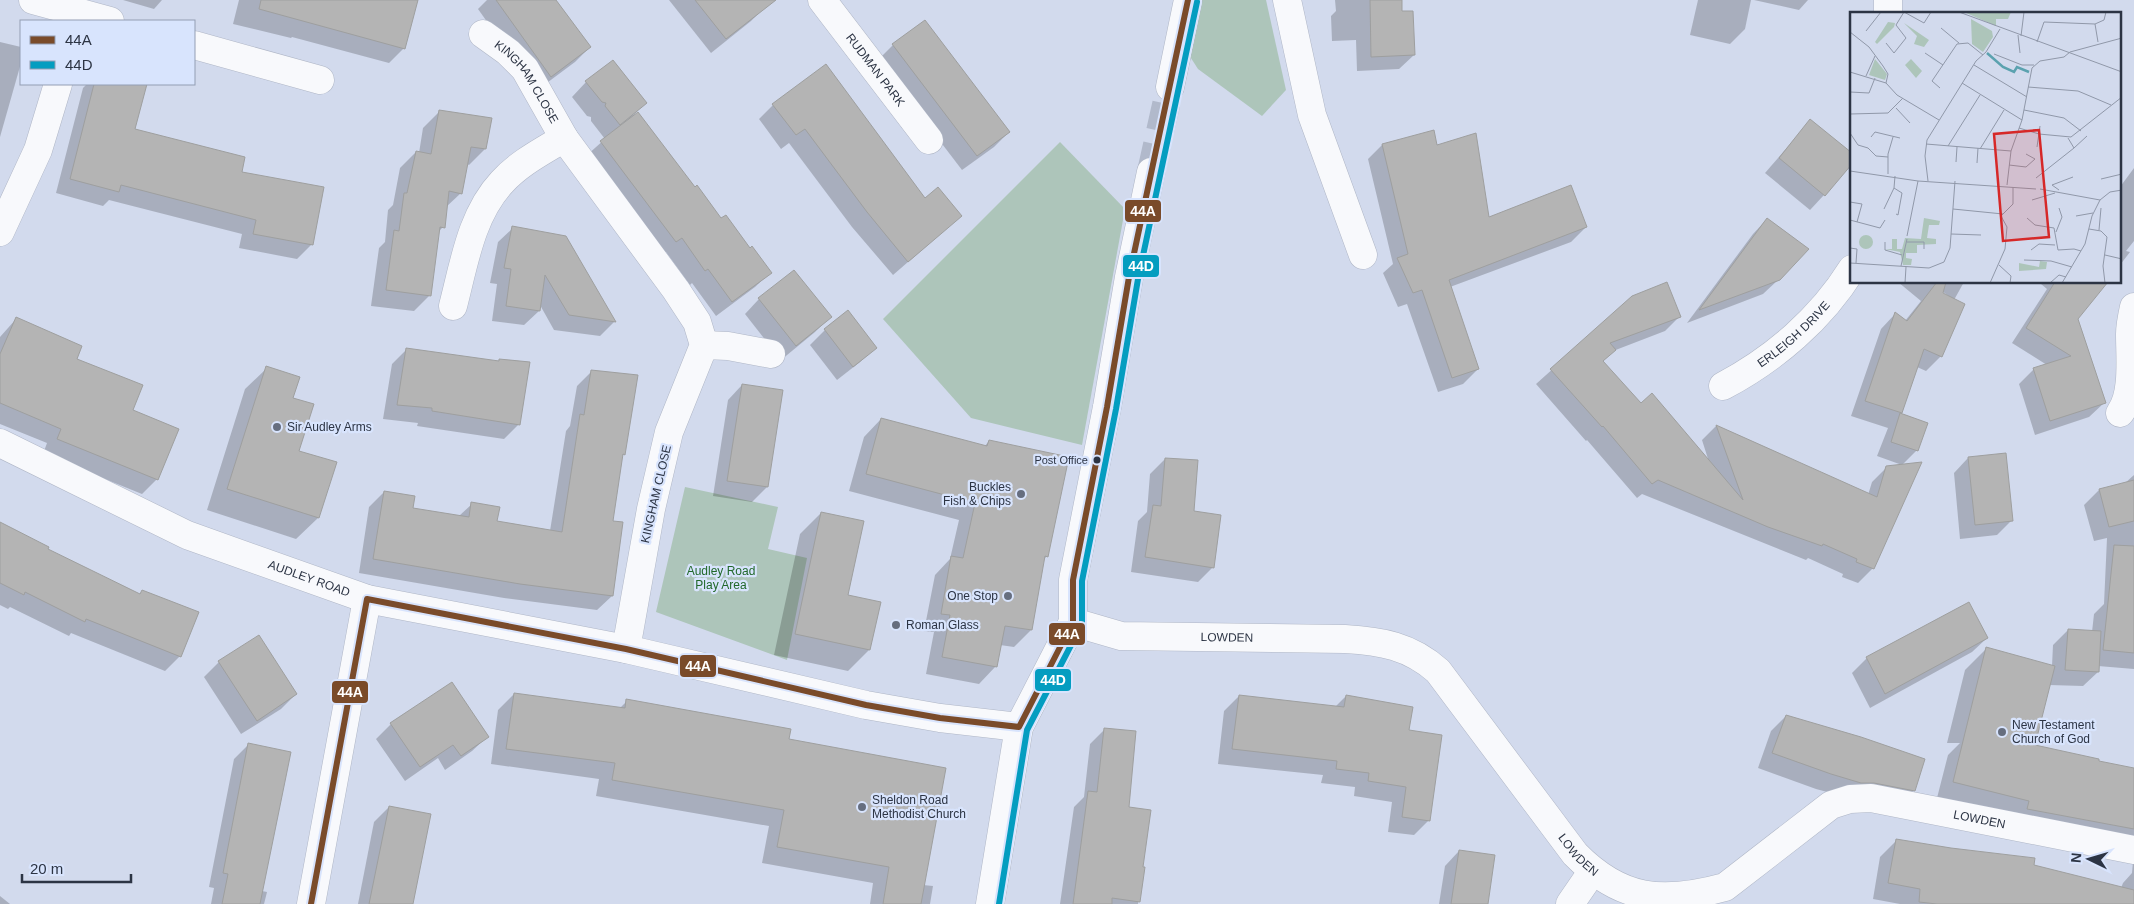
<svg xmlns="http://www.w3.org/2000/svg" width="2134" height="904" font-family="Arial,sans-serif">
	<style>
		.green { fill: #adc5ba }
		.shadow { fill: #0003; fill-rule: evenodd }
		.building { fill: #b4b4b4; stroke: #9e9f9f }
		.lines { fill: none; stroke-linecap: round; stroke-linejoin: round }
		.minor-tunnel { stroke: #b1b9cb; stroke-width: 28; stroke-dasharray: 28 14; stroke-linecap: butt }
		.minor-casing { stroke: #afb6c6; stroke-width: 29 }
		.minor { stroke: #f8f9fc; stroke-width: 28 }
		.bus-1-casing { stroke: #d8e4fd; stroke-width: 10 }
		.bus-2-casing { stroke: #d8e4fd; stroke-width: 10 }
		.bus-1 { stroke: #7a4b2a; stroke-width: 6 }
		.bus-2 { stroke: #049dc0; stroke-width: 6 }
		.poi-dot { fill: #666e7f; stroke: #d8e4fd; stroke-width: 2 }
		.bus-dot { fill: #2c3444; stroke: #d8e4fd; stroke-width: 2 }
		.labels { text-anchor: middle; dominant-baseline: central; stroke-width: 4.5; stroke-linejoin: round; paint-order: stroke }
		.bus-label { font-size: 11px; fill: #2c3444; stroke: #d8e4fd; text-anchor: end }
		.street-label { font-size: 12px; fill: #2c3444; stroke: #d8e4fd }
		.poi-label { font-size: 12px; fill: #2c3444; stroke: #d8e4fd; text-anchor: start }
		.park-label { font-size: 12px; fill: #21682a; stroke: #d8e4fd }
		.inset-river { fill: none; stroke: #5ba2af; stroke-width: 2.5 }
		.inset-road { fill: none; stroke: #9098a9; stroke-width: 1 }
		.view { fill: #d62828; fill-opacity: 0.15; stroke: #d62828; stroke-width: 2.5 }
		.inset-edge { fill: none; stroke: #2c3444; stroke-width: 2.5 }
		.line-badge { stroke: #d8e4fd; stroke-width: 2 }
		.badge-label { font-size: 14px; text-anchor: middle; font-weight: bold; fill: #fff }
	</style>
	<rect width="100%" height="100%" fill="#d2daed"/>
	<!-- green -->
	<g class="green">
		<polygon points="1200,0 1266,0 1286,90 1262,116 1198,69 1189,55"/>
		<polygon points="1060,142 1125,209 1082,445 971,418 883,319"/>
		<polygon points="685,487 778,507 768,549 807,558 787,660 656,612"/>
	</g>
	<!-- shadow -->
	<g class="shadow">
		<polygon points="123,0 162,0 154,9"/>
		<polygon points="239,0 417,0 404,48 389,63 292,37 291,38 233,24"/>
		<polygon points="487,0 555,0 590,47 575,62 536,91 478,9"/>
		<polygon points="669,0 761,0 766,6 751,21 711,53"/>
		<polygon points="1335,0 1400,0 1401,13 1414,55 1399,69 1357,71 1356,40 1332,41 1331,16 1336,11"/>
		<polygon points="1698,0 1751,0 1745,29 1730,44 1690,35"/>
		<polygon points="1754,0 1808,0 1799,10"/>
		<polygon points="0,42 21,47 21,63 0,137"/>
		<polygon points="893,45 1009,132 994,147 962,170 878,60"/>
		<polygon points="586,82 645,103 633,115 721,220 770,273 755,287 716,316 692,283 690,285 666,252 661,256 586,156 605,139 591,121 591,117 587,116 572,97"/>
		<polygon points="87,84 138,84 145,86 134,130 240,173 312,244 297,259 239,248 242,234 109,200 103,206 56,193 83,88"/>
		<polygon points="773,105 925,200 961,216 893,275 852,227 789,143 781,149 759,119"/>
		<polygon points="439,112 485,149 469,165 467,164 461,193 445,208 443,227 438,232 430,295 414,311 371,306 379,248 385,242 388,210 393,205 400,168 416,152 419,153 423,128"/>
		<polygon points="1810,121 1824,195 1810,210 1765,173"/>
		<polygon points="1382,145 1436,146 1488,219 1586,227 1571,242 1450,287 1478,369 1463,384 1438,392 1407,304 1398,307 1383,273 1393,264 1368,159"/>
		<polygon points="2134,168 2134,241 2126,251 2130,252 2120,265 2120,187"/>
		<polygon points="1767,219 1779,279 1763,294 1687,323 1753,234"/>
		<polygon points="513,228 615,321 600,336 554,330 540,305 539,311 524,325 492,321 497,284 490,283 498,242"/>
		<path d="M1898 282H1964L1954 300 1941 356 1926 371 1917 367 1900 414 1917 450 1902 465 1877 456 1888 428 1851 416 1881 329 1895 314 1905 321 1921 301ZM1942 291 1950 297 1941 294Z"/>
		<polygon points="2043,282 2106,282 2077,319 2104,403 2089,417 2035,435 2019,384 2034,369 2047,365 2012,343 2047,289 2041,284"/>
		<polygon points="1633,297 1679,317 1665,331 1613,351 1602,362 1641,405 1709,462 1702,440 1716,426 1868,495 1872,482 1887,467 1873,568 1858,583 1842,577 1843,574 1808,558 1806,560 1642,494 1637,498 1587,440 1586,441 1536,384"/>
		<polygon points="759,299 830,317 815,332 781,360 745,314"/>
		<polygon points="16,319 75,359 131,411 157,479 142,494 43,454 47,443 0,424 0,337"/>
		<polygon points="825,330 875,348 860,362 837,380 810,345"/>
		<polygon points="407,349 498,362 499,360 519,424 504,439 417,426 418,423 383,419 392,364"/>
		<polygon points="267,368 292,398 298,451 318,518 296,539 207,510 245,389"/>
		<polygon points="592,371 624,454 622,456 612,522 612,596 597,610 504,598 359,573 369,507 384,492 412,509 459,516 472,504 496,522 550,531 566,431 570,426 577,386"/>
		<polygon points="742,385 767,487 752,502 713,496 728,400"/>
		<polygon points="881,419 984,447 989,441 1047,556 1043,560 1031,630 1014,647 1000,645 996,666 979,684 926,674 934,632 924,631 935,575 950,559 959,520 849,491 864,437"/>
		<polygon points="1968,458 2012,520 1997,535 1960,539 1954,473"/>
		<polygon points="1165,459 1193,512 1213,567 1198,582 1131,572 1138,521 1147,512 1150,474"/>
		<polygon points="2134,475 2134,669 2098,666 2098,672 2083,686 2049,685 1995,743 2134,769 2134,904 1900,904 1873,899 1880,857 1896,841 2033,866 2121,888 2123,883 2132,873 2133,862 1937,798 1948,755 1960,743 1947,743 1965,670 1987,648 2052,666 2053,645 2068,630 2092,632 2094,614 2104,604 2107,538 2094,541 2084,505 2099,490 2124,484"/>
		<polygon points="821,513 847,596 869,650 848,671 774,655 800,534"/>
		<polygon points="0,523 46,550 139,595 143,591 180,656 165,671 71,633 69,636 10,607 8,609 0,605"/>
		<polygon points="1969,604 1987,638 1972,652 1870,708 1852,673 1867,658"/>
		<polygon points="219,662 296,694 281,709 241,734 204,677"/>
		<polygon points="514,694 619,709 627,701 787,740 923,885 933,886 930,904 870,904 873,883 762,863 769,826 596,796 599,779 491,764 498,710"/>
		<polygon points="1239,696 1335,707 1346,696 1429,820 1414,835 1388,832 1392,802 1354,796 1355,787 1321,783 1323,775 1218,764 1224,711"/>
		<polygon points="1786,716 1914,790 1899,805 1846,797 1816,789 1758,768 1771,731"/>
		<polygon points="391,724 487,737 472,751 445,770 438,758 405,781 376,739"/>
		<polygon points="1105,729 1127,808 1149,811 1138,904 1060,904 1074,807 1084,797 1090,744"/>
		<polygon points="248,745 262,891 267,892 264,904 211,904 214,888 209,887 234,759"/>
		<polygon points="389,807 412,904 358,904 374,822"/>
		<polygon points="1459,851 1487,904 1439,904 1445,866"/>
		<polygon points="0,896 10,904 0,904"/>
	</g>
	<!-- building -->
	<g class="building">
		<polygon points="261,0 418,0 405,49 259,9"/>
		<polygon points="496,0 556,0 591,47 551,77"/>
		<polygon points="695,0 776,0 726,39"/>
		<polygon points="1370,0 1402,0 1402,11 1413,11 1415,55 1371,57"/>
		<polygon points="925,20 1010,132 977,156 892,44"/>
		<polygon points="613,60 647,103 620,125 605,106 606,103 602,102 585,81"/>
		<polygon points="826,64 925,198 938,187 962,216 908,262 867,212 805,129 796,135 772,104"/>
		<polygon points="94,84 147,84 135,129 245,157 242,172 324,187 313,245 253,234 256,220 121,185 119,192 70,179"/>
		<polygon points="439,110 492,118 486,149 471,147 462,194 449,191 445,228 440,227 431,296 386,290 394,230 399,231 404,193 407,193 416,151 431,154"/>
		<polygon points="638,112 695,187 697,185 721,218 726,215 750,248 752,246 772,273 732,302 708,269 705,271 682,238 676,242 600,141"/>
		<polygon points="1810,119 1852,153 1852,164 1825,196 1779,158"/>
		<polygon points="1434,130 1437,145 1476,133 1489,217 1571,185 1587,227 1449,280 1479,369 1452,378 1422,290 1413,293 1397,258 1408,254 1382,144"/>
		<polygon points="1767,218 1809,249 1780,280 1699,310"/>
		<polygon points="512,226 566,236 616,322 569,315 545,275 540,311 506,306 511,269 504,268"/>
		<polygon points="794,270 832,317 796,346 758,298"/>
		<polygon points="1667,282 1681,317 1610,343 1616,350 1603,361 1641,403 1652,393 1743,500 1716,425 1877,497 1886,466 1922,462 1874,569 1856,562 1857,559 1823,544 1822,546 1768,527 1658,480 1652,484 1603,426 1602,427 1550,369 1632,296"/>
		<polygon points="1937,282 1946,282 1943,293 1965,304 1942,357 1924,349 1902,413 1865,401 1895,312 1907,321"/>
		<polygon points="2055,282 2108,282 2078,319 2106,403 2050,421 2033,368 2071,356 2026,328"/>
		<polygon points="848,310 877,348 853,367 824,329"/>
		<polygon points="16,317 82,346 77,359 143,385 133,410 179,429 158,480 57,439 61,429 0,403 0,354"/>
		<polygon points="406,348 499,361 499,359 530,362 520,425 432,411 432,408 397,405"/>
		<polygon points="266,366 300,377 293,398 314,404 299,451 337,462 319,518 227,489"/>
		<polygon points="591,370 638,375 625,455 623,454 613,521 623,522 613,596 520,584 373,559 384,491 415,496 413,508 469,517 471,502 500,507 497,521 562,532 580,414 584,415"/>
		<polygon points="742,384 783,390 768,487 727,481"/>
		<polygon points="1900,413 1928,423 1918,451 1891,442"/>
		<polygon points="881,418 987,446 989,440 1069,457 1048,557 1045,556 1032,630 1005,626 997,667 942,657 950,615 941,614 951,556 963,558 975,503 866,474"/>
		<polygon points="2006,453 2013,521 1975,525 1968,457"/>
		<polygon points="1165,458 1198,460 1194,511 1221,515 1214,568 1145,557 1153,505 1161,506"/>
		<polygon points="2134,480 2134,521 2109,527 2099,489"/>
		<polygon points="821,512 864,521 848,595 881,602 870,650 795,634"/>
		<polygon points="0,522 49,547 48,549 140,594 142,590 199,612 181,657 86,619 85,622 25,592 24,595 0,583"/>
		<polygon points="2114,545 2134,546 2134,653 2103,650"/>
		<polygon points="1969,602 1988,638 1885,694 1866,657"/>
		<polygon points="2068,629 2101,631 2099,672 2065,670"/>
		<polygon points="259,635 297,694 257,721 218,661"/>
		<polygon points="1986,647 2055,666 2035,745 2099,759 2099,761 2134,768 2134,829 2027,809 2029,801 1953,782"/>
		<polygon points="452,682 489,737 461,756 453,745 420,767 390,723"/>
		<polygon points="514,693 625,708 626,699 791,729 789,739 946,768 921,904 883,904 889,867 777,847 784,810 612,780 615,763 506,749"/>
		<polygon points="1239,695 1344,707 1346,695 1413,707 1409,730 1442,735 1430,821 1402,817 1406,787 1368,781 1369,773 1336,769 1337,761 1232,749"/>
		<polygon points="1786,715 1861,737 1925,759 1915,791 1874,783 1861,783 1831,774 1772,753"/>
		<polygon points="1104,728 1136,731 1129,807 1151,810 1143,867 1145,867 1140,902 1112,898 1112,904 1073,904 1088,791 1097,792"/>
		<polygon points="248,743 291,752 260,904 222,904 228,874 223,873"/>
		<polygon points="389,806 431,814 413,904 369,904"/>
		<polygon points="1896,839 1951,848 2035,858 2034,865 2134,890 2134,904 1937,904 1919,902 1920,889 1888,883"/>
		<polygon points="1459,850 1495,855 1488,904 1451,904"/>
	</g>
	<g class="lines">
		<!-- minor-tunnel -->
		<polyline class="minor-tunnel" points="1151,172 1170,87"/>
		<!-- minor casing -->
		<g class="minor-casing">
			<g id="minor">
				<polyline points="33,0 110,21"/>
				<path id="s1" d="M822 0 929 140"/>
				<polyline points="1287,0 1312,115 1363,255"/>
				<polyline points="1888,14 1888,0"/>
				<path id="s2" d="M483 34 508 52 525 69 564 138"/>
				<polyline points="194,45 320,80"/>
				<polyline points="1170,87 1188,0"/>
				<polyline points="0,232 38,150 58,84"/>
				<path d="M453 306C464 264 471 215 502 182 519 163 543 151 564 138L676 290 697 322 704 345 669 432 651 509 626 649"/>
				<polyline points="704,345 728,346 771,354"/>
				<path id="s3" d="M1723 386C1774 359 1821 319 1852 269"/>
				<path d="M2120 413C2134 394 2130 358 2130 334 2130 325 2132 316 2134 307"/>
				<path id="s4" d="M0 443 187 535 367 599 626 649 866 705 940 718 1019 727"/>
				<path id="s5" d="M1073 622 1121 636 1345 639C1381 641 1410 646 1438 671L1575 854C1621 901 1663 904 1725 887L1831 805 1850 799 1871 798 2134 850"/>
				<polyline points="311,904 367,599"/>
				<polyline points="990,904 1019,727 1073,622 1073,580 1107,407 1129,277 1151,172"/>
				<polyline points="1570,904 1592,872"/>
			</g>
		</g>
		<!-- minor -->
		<use href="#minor" class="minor"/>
		<!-- bus-1 casing -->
		<g class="bus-1-casing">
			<polyline id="bus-1" points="311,904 367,599 626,649 866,705 940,718 1019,727 1073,622 1073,580 1107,407 1129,277 1188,0"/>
		</g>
		<!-- bus-2 casing -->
		<g class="bus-2-casing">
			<polyline id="bus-2" points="999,904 1027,730 1082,624 1082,581 1116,409 1138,279 1197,2"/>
		</g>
		<!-- bus-1 -->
		<use href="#bus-1" class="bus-1"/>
		<!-- bus-2 -->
		<use href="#bus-2" class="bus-2"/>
	</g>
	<!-- markers -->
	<g class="poi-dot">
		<circle cx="277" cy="427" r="5"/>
		<circle cx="1021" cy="494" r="5"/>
		<circle cx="1008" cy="596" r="5"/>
		<circle cx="896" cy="625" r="5"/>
		<circle cx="2002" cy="732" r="5"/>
		<circle cx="862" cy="807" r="5"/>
	</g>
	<circle class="bus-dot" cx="1097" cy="460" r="4.5"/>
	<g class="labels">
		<!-- bus labels -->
		<g class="bus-label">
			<text x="1088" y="460">Post Office</text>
		</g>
		<!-- street labels -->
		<g class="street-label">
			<text stroke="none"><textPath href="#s1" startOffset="88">RUDMAN PARK</textPath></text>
			<text stroke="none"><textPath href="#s2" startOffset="66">KINGHAM CLOSE</textPath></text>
			<text stroke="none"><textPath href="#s3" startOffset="88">ERLEIGH DRIVE</textPath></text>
			<text transform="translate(656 494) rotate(-77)">KINGHAM CLOSE</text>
			<text stroke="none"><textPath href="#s4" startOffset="338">AUDLEY ROAD</textPath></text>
			<text stroke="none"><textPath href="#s5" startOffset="156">LOWDEN</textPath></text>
			<text stroke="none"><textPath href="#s5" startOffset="1052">LOWDEN</textPath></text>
			<text stroke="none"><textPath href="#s5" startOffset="606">LOWDEN</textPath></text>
		</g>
		<!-- poi labels -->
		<g class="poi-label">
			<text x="287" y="427">Sir Audley Arms</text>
			<text x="1011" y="487" text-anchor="end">Buckles<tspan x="1011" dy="14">Fish &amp; Chips</tspan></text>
			<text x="998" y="596" text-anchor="end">One Stop</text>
			<text x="906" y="625">Roman Glass</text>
			<text x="2012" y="725">New Testament<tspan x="2012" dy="14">Church of God</tspan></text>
			<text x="872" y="800">Sheldon Road<tspan x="872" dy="14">Methodist Church</tspan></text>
		</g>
		<!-- park labels -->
		<g class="park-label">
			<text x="721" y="571">Audley Road<tspan x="721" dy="14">Play Area</tspan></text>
		</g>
	</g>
	<!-- overview -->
	<g transform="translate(1850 12)">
		<rect width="271" height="271" fill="#d2daed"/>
		<path d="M114 0H161L158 7H146V14ZM121 7 142 19 143 25 133 40 122 32ZM38 10 45 11 44 15 27 32 25 30ZM54 11 79 28 74 35 64 32 67 24ZM25 47 37 62 35 68 19 63ZM61 47 72 59 66 66 55 53ZM74 206 90 209 89 213H79L77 226 86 227V232L67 233V241H56V246L62 247 61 253H53L50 240 35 237H42V227H47V237H52L55 226 71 227ZM9 230a7 7 0 1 1 14 0a7 7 0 1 1-14 0ZM190 249 197 250 196 257 169 259V251L189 255Z" fill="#adc5ba"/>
		<path class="inset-river" d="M137 41 153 55 164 60 167 55 179 60"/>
		<path class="inset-road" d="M54 0 74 11 81 0M109 0 272 60M245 12 254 8 256 0M91 16 109 31M16 19 31 0M0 20 19 35 33 54 38 62 36 71M168 23 170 41M171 24 174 0M187 30 194 10 245 12 248 30M36 31 44 41 56 26 46 13 54 0M220 40 272 26M75 41 93 53M144 42 172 53H184M124 53 177 85M0 60 36 71 47 83 89 108M16 64 25 44M112 71 172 108M178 75 228 79 261 93M90 76 82 69 107 32 118 31 133 43M0 80 19 81 25 66M46 96 60 111M174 98 214 106 231 119M0 102 38 101 53 86M169 116 189 122 221 125 272 85M0 121 8 133 18 136 26 144 38 145M21 125 25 120 50 126M76 132 161 139M98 134 130 83M187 135 190 114M224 136 237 124M130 137 154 98M106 150 107 135M127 151 128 136M159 153 176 155 185 147 176 142M0 159 68 169 186 177M38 162V142L43 125M186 166 224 136 218 126M251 167 272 162M78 169 75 144 77 128 126 49 136 40 150 17M157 173 161 139 172 108 182 56 190 49 214 45 220 40M44 176 52 181 48 203 46 202M190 177 250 188M209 178 202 173 223 165M182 188 205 181M0 190 12 192 7 210M34 197 44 176 45 164M103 197 153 202M226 204 243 201M177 206 185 213 204 216 208 238 224 237 231 239M0 208 30 216 35 208M239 217 251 219 257 225 253 254 255 271M249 218 251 196M206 220 212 205 209 196M101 222 131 223M57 224 68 169M35 230V238L52 243M57 230H74V237M0 236 7 237 6 251M181 238 189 232 205 233M255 243 272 247M174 248 201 249 222 255M0 251 79 256 94 250 100 236 105 169M149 253 161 264 160 271M51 254 57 227M55 271 56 255M140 271 155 237 157 215 151 204 163 192V175M200 271 209 263 216 265M212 271 235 232 242 204 250 188 260 180 272 178"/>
		<path class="view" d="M189 118 199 225 153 229 144 122Z"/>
		<rect width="271" height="271" class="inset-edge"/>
	</g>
	<g class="line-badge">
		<rect x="1124" y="199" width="38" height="24" rx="5" fill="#7a4b2a"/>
		<rect x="1122" y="254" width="38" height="24" rx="5" fill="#049dc0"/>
		<rect x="1048" y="622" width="38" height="24" rx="5" fill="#7a4b2a"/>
		<rect x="679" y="654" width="38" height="24" rx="5" fill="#7a4b2a"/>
		<rect x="1034" y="668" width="38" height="24" rx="5" fill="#049dc0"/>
		<rect x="331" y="680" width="38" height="24" rx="5" fill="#7a4b2a"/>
	</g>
	<g class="badge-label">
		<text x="1143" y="216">44A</text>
		<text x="1141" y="271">44D</text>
		<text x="1067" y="639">44A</text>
		<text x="698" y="671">44A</text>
		<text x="1053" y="685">44D</text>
		<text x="350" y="697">44A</text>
	</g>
	<!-- legend -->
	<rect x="20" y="20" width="175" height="65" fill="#d8e4fd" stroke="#939eb3"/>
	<rect x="30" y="36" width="25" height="8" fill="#7a4b2a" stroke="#939eb3"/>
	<text x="65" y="45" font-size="15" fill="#2c3444">44A</text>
	<rect x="30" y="61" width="25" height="8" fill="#049dc0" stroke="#939eb3"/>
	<text x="65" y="70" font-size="15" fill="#2c3444">44D</text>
	<!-- north arrow -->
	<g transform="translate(2089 859) rotate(275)" stroke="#d8e4fd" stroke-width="4" paint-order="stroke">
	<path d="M0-4L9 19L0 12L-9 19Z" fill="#2c3444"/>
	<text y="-8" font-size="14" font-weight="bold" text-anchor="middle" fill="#2c3444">N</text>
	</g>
	<!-- scale -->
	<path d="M22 874v8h109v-8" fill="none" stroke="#2c3444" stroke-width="2.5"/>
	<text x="30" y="874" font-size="15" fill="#2c3444" stroke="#d8e4fd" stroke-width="4" paint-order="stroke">20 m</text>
</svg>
